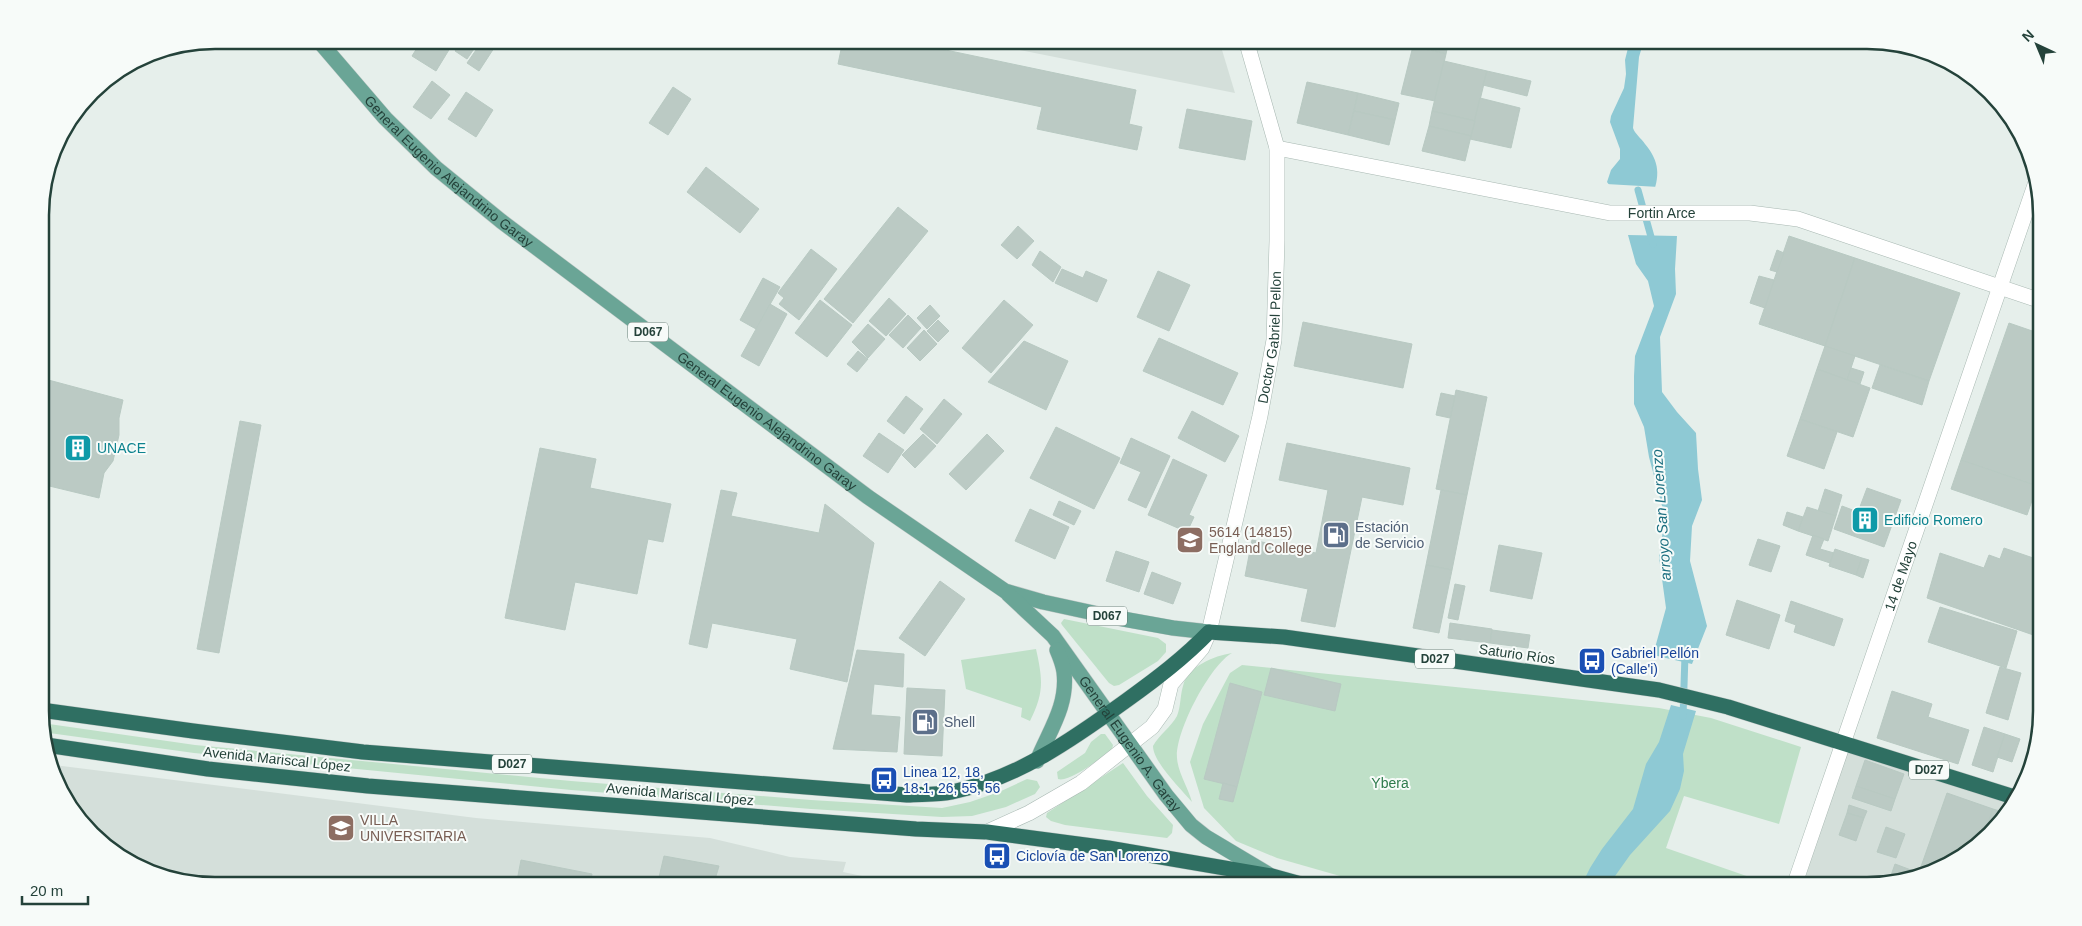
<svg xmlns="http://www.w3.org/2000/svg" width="2082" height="926" font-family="Helvetica,sans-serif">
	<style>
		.built { fill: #d4dfda }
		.green { fill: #bfe0c8 }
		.water { fill: #8ec9d4 }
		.pier { fill: #e6efeb }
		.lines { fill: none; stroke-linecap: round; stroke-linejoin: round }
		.stream { stroke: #8ec9d4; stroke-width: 7 }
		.building { fill: #bbcac4; stroke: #b8c9c2 }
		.minor-casing { stroke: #a8b8b2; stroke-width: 16 }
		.major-casing { stroke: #c2cac8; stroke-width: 16 }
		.highway-casing { stroke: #c2cac8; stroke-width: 16 }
		.minor { stroke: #fff; stroke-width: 15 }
		.major { stroke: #6aa596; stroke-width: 15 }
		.highway { stroke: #2f6f62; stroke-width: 15 }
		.labels { text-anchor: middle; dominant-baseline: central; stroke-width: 4; stroke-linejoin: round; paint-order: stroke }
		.shield { fill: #f7fbf9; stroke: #637a73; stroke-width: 1 }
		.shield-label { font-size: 12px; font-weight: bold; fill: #24423a }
		.street-label { font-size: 14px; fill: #24423a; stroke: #f7fbf9 }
		.culture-label { font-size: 14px; fill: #0d838f; stroke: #f7fbf9; text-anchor: start }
		.service-label { font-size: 14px; fill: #4e5e75; stroke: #f7fbf9; text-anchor: start }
		.education-label { font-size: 14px; fill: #785e54; stroke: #f7fbf9; text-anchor: start }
		.transit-label { font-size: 14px; fill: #164399; stroke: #f7fbf9; text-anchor: start }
		.park-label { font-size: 14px; fill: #2d7a4b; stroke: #f7fbf9 }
		.water-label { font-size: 15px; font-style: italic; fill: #1c6f80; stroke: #f7fbf9 }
		.rim { fill: none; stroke: #24423a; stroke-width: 2.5 }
	</style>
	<rect width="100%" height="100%" fill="#e6efeb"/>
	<!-- built -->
	<g class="built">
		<polygon points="970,40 1219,40 1235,93"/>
		<polygon points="1843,739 2015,796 1974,850 1924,877 1879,886 1792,886"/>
		<polygon points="54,765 476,818 710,838 790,857 846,862 843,872 910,886 214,886 148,873 76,818"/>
	</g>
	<!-- green -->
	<g class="green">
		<polygon points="1064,619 1158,638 1166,644 1166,652 1158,661 1119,685 1114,686 1109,683 1062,625 1061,623"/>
		<path d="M1036 649C1043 680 1044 693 1030 721L1021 717 1022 708 966 689 961 660Z"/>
		<path d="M1232 653C1210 665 1175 732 1177 758 1178 773 1188 787 1192 802 1181 789 1153 762 1153 746 1159 735 1171 727 1177 716 1181 706 1180 696 1183 686 1188 666 1214 656 1232 653Z"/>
		<polygon points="1242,665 1659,708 1711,718 1801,747 1779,824 1684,796 1666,848 1758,880 1755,886 1375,886 1277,858 1236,841 1204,808 1190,762 1203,724 1230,673"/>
		<polygon points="42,723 195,745 571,781 811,800 942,808 970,802 999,792 1027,779 1037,781 1040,787 1035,794 1006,807 972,816 942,817 811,809 571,790 194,753 42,732"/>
		<path d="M1101 734H1105L1113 745 1112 750C1101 757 1070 783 1058 779L1057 772 1085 753 1091 742Z"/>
		<polygon points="1123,763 1147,796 1173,825 1172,833 1167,838 1065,825 1051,821 1046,817 1047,813"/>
	</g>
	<!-- water -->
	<g class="water">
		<path d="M1630 40H1644L1639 57 1633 128C1635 134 1641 138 1645 144 1660 162 1660 176 1652 197L1619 198 1607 182 1611 170 1620 159V149L1610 122 1611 116 1624 88 1626 74 1625 60Z"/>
		<polygon points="1628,235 1677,236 1675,269 1676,294 1660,337 1662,392 1677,412 1696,433 1698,469 1702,500 1692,526 1690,561 1707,626 1692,664 1653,655 1666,608 1659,557 1665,517 1649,457 1644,427 1634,404 1634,376 1635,356 1654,306 1648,281 1636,264"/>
		<polygon points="1671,705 1696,711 1683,754 1684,771 1680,789 1670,811 1630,855 1608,886 1581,886 1590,868 1602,849 1633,809 1646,764 1659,742"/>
	</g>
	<!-- pier -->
	<polygon class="pier" points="1606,184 1659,187 1653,199 1619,200"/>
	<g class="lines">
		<!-- stream -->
		<g class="stream">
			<polyline points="1638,190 1653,244"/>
			<polyline points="1683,716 1685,655"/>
		</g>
	</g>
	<!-- building -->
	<g class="building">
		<polygon points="422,40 455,40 436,71 412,56"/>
		<polygon points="463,40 480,40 467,59 455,51"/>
		<polygon points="483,40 488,40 496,45 479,71 467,63"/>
		<polygon points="843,40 898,40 1136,90 1129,124 1142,127 1137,150 1037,129 1042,107 838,64"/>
		<polygon points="1424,40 1449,40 1446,54 1424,48 1426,41"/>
		<polygon points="1875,42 1876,42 1906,48 1904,53"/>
		<polygon points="1413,46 1446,54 1435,101 1401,94"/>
		<polygon points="1444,61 1487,71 1475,121 1432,111"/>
		<polygon points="1487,71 1531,81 1527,96 1483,85"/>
		<polygon points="432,81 450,95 431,119 413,107"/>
		<polygon points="1307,82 1358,93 1348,135 1297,123"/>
		<polygon points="673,87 691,99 668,135 649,123"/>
		<polygon points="466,92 493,110 476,137 448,119"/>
		<polygon points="1358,93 1399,103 1395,120 1354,111"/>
		<polygon points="1480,98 1520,108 1511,148 1470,139"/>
		<polygon points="1187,109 1252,121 1245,160 1179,148"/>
		<polygon points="1354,111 1395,120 1389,145 1348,135"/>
		<polygon points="1432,111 1475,121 1471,136 1429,126"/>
		<polygon points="1429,126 1471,136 1465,161 1422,151"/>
		<polygon points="706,167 759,209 740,233 687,192"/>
		<polygon points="898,207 928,231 853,323 824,299"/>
		<polygon points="1018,226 1034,241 1017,259 1001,245"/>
		<polygon points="1789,236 1855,258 1825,346 1759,324"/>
		<polygon points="2041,237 2041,262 2033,259"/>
		<polygon points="811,249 837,269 799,320 779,304 784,298 778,293"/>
		<polygon points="1777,250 1784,253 1777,272 1770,270"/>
		<polygon points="1040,251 1061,267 1053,282 1032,265"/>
		<polygon points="1855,258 1960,293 1929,381 1825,346"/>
		<polygon points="1062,269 1083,278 1086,271 1107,280 1097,302 1055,283"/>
		<polygon points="1158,271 1190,285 1169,331 1137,317"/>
		<polygon points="1759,276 1774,280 1765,308 1750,303"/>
		<polygon points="763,278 780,287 756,329 740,320"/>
		<polygon points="889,298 906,314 886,336 869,321"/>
		<polygon points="820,300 852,325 827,357 795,333"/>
		<polygon points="1004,300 1033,325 991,373 962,348"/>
		<polygon points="770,304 787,314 759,366 741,356"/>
		<polygon points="930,305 940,316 927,329 917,318"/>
		<polygon points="908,315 921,328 903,348 889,335"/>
		<polygon points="938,320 949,331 938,342 927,331"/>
		<polygon points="1303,322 1412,344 1403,388 1294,366"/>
		<polygon points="2009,323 2041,334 2041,473 2037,486 1961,460"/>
		<polygon points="868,324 885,339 868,358 852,342"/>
		<polygon points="924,330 937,344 920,361 907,348"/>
		<polygon points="1159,338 1238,373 1223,405 1143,371"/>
		<polygon points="1024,341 1068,361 1046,410 988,382"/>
		<polygon points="1825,346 1855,356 1847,380 1817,369"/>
		<polygon points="858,351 868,359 857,372 847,364"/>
		<polygon points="1880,365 1929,381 1922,405 1872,388"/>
		<polygon points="1851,368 1864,372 1860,384 1847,380"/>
		<polygon points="1817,369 1870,388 1853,437 1800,419"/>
		<polygon points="41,378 123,400 119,418 119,435 113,461 104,473 99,498 41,484"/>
		<polygon points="1456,390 1487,397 1467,495 1436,489"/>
		<polygon points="1441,393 1455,396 1450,418 1436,415"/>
		<polygon points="906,396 923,409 904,434 887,421"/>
		<polygon points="944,399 962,414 937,444 920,429"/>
		<polygon points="1192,411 1239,436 1225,462 1178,438"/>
		<polygon points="1800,419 1837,432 1824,469 1787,456"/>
		<polygon points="240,421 261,425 219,653 197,649"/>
		<polygon points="1056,427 1120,458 1094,509 1030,478"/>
		<polygon points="879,433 904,450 888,473 863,456"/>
		<polygon points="923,434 936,446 915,468 902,455"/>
		<polygon points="987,434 1004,451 966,490 949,474"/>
		<polygon points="1131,438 1170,456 1146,508 1128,500 1141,472 1120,463"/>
		<polygon points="1287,443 1410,468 1403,505 1362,497 1335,627 1301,621 1308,589 1245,576 1252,540 1316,553 1328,490 1279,480"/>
		<polygon points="540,448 596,459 590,488 671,504 663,542 648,539 637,594 575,582 565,630 505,618"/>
		<polygon points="1173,459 1207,475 1189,515 1194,517 1187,532 1148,515"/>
		<polygon points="1961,460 2037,486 2027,515 1951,489"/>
		<polygon points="1867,488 1901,500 1884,547 1834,529 1842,506 1858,512"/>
		<polygon points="1825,489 1842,495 1836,516 1818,511"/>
		<polygon points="721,490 737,493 731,516 819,533 825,504 874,543 847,682 790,669 797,639 712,623 707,648 689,644"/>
		<polygon points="1441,490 1467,495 1452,570 1426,565"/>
		<polygon points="1059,501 1081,511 1074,525 1053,515"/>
		<polygon points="1807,507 1836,516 1828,541 1798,531"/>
		<polygon points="1030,509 1069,527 1055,559 1015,541"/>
		<polygon points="1787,512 1803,517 1798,531 1783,525"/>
		<polygon points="1813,535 1824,539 1820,549 1834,553 1830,563 1806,555"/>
		<polygon points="1758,539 1780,546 1771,572 1749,565"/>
		<polygon points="1499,545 1542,553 1532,599 1490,591"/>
		<polygon points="2004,548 2042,561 2042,638 1927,598 1940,553 1984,568 1989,555 2000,559"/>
		<polygon points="1835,549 1862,558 1856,575 1829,566"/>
		<polygon points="1116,551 1149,562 1139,592 1106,581"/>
		<polygon points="1862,558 1869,560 1863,578 1856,575"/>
		<polygon points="1426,565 1452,570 1439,633 1413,628"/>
		<polygon points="1152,572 1181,583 1173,604 1144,594"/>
		<polygon points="940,581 965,599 925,656 899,638"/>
		<polygon points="1455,584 1465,586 1458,620 1448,618"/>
		<polygon points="1737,600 1780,615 1769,649 1726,635"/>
		<polygon points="1791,601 1843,619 1834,646 1794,632 1796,625 1785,621"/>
		<polygon points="1940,607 2017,631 2006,668 1928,642"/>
		<polygon points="1450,623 1492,629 1490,643 1448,638"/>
		<polygon points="1492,630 1530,635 1528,648 1490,643"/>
		<polygon points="857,650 904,654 903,687 874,684 871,715 900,717 897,752 833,749"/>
		<polygon points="2000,667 2021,673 2008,720 1986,713"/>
		<polygon points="1271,668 1341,684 1335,711 1264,695"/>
		<polygon points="1230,683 1262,692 1237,787 1204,779"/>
		<polygon points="907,688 945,690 942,756 904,754"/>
		<polygon points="1892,691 1932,704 1928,717 1969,730 1958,764 1877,738"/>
		<polygon points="1984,727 2005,734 1993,772 1972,765"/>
		<polygon points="2005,734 2020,739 2012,762 1997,757"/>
		<polygon points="1865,760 1904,774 1895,799 1856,786"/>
		<polygon points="1223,783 1237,787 1233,802 1219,799"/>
		<polygon points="1856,786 1895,799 1891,811 1852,798"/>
		<polygon points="1947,793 1993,809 1983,837 1974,850 1968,853 1958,850 1955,860 1924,877 1917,878"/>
		<polygon points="1849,805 1867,811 1864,818 1847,813"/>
		<polygon points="1993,809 2003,812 1990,828 1987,827"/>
		<polygon points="1847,813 1864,818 1856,841 1839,835"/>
		<polygon points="1886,827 1905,834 1896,858 1877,852"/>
		<polygon points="664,856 719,866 713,886 657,886"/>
		<polygon points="521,860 592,874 590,886 516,886"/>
		<polygon points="1895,864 1919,873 1917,878 1888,884"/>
	</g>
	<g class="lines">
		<!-- minor casing -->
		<g class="minor-casing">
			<g id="minor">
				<path id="s1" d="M1277 148 1610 213H1750L1798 219 2041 301"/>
				<path id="s2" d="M987 832 1029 813 1081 783 1152 727 1165 709 1171 684 1202 648 1209 632 1260 416 1274 340 1277 241V148L1246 40"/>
				<path id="s3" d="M1794 886 2036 182"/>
			</g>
		</g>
		<!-- major casing -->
		<g class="major-casing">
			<g id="major">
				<path id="s4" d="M318 40 385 118 436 168 501 221 868 497 1005 591 1043 602 1112 617 1173 628 1209 632"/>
				<path id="s5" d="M1008 594 1053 636 1166 795 1191 825 1206 837 1268 874"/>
				<path d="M1037 761C1049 731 1068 706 1064 672 1063 665 1060 657 1057 650"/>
			</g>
		</g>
		<!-- highway casing -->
		<g class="highway-casing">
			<g id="highway">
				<path d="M41 710 193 731 363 752 907 795C921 794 938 795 952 792 1018 778 1073 739 1127 700 1156 679 1184 658 1209 632L1284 637 1659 690 1728 707 2014 797"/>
				<polyline points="46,745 208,769 368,786 916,829 987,832 1108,848 1272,876 1308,886"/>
			</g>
		</g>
		<!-- minor -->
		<use href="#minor" class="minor"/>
		<!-- major -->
		<use href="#major" class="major"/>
		<!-- highway -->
		<use href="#highway" class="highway"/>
	</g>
	<!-- icons -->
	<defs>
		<g id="building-square" transform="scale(1.4375)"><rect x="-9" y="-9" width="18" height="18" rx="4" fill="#0f9aa8" stroke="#f7fbf9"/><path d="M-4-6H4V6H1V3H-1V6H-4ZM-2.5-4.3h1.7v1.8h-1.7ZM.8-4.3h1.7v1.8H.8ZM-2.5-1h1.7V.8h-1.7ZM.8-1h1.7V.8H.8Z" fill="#fff"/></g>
		<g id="fuel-square" transform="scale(1.4375)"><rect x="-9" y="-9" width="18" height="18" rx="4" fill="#5c6f8a" stroke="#f7fbf9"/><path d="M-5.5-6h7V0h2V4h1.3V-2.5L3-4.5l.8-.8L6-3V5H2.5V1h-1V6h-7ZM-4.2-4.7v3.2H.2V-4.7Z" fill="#fff"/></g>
		<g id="school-square" transform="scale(1.4375)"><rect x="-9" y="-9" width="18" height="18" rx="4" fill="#8d6e63" stroke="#f7fbf9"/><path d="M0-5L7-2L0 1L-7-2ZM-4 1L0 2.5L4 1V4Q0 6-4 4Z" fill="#fff"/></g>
		<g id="bus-square" transform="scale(1.4375)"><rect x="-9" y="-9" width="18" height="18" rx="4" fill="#1a4fb4" stroke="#f7fbf9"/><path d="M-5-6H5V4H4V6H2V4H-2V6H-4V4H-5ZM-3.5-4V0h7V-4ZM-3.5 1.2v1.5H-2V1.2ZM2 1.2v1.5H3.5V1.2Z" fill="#fff"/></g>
		<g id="university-square" transform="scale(1.4375)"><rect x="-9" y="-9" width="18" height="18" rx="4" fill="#8d6e63" stroke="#f7fbf9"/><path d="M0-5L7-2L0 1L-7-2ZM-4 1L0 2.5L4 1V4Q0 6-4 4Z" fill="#fff"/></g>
	</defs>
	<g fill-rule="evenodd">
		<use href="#building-square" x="78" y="448"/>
		<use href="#building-square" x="1865" y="520"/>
		<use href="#fuel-square" x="1336" y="535"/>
		<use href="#school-square" x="1190" y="540"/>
		<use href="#bus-square" x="1592" y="661"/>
		<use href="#fuel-square" x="925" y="722"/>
		<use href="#bus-square" x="884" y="780"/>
		<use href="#university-square" x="341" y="828"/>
		<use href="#bus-square" x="997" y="856"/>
	</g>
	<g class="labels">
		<!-- shield labels -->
		<g class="shield">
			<rect x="628" y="322.5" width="40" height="19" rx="4"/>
			<rect x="1087" y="606.5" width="40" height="19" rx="4"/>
			<rect x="1415" y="649.5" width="40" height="19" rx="4"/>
			<rect x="492" y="754.5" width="40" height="19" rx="4"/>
			<rect x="1909" y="760.5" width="40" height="19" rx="4"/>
		</g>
		<g class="shield-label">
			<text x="648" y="332">D067</text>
			<text x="1107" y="616">D067</text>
			<text x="1435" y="659">D027</text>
			<text x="512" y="764">D027</text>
			<text x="1929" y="770">D027</text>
		</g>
		<!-- street labels -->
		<g class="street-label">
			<text stroke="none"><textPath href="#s4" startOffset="186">General Eugenio Alejandrino Garay</textPath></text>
			<text stroke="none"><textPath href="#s1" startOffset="391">Fortin Arce</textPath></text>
			<text stroke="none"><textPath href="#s2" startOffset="611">Doctor Gabriel Pellon</textPath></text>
			<text stroke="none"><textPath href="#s4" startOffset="591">General Eugenio Alejandrino Garay</textPath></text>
			<text stroke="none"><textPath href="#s3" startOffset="328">14 de Mayo</textPath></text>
			<text transform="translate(1517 654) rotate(8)">Saturio Ríos</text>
			<text stroke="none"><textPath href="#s5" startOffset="194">General Eugenio A. Garay</textPath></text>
			<text transform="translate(277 759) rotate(6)">Avenida Mariscal López</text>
			<text transform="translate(680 794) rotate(5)">Avenida Mariscal López</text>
		</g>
		<!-- culture labels -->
		<g class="culture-label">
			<text x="97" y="448">UNACE</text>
			<text x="1884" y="520">Edificio Romero</text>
		</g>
		<!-- service labels -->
		<g class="service-label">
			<text x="1355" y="527">Estación<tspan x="1355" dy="16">de Servicio</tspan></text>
			<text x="944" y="722">Shell</text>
		</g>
		<!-- education labels -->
		<g class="education-label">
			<text x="1209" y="532">5614 (14815)<tspan x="1209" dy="16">England College</tspan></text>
			<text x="360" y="820">VILLA<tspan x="360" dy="16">UNIVERSITARIA</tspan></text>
		</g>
		<!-- transit labels -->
		<g class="transit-label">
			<text x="1611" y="653">Gabriel Pellón<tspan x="1611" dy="16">(Calle'i)</tspan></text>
			<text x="903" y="772">Linea 12, 18,<tspan x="903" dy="16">18.1, 26, 55, 56</tspan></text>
			<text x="1016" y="856">Ciclovía de San Lorenzo</text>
		</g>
		<!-- park labels -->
		<g class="park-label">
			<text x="1390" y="783">Ybera</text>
		</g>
		<!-- water labels -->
		<g class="water-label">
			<text transform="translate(1661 515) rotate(-94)">arroyo San Lorenzo</text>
		</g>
	</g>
	<!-- crop -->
	<path d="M0 0H2082V926H0ZM215 49H1867A166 166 0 0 1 2033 215V711A166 166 0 0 1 1867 877H215A166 166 0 0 1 49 711V215A166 166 0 0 1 215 49Z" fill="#f7fbf9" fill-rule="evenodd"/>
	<path class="rim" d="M215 49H1867A166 166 0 0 1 2033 215V711A166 166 0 0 1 1867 877H215A166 166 0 0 1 49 711V215A166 166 0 0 1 215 49Z"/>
	<!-- north arrow -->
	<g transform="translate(2037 45) rotate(316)" stroke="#f7fbf9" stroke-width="4" paint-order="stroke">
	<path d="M0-4L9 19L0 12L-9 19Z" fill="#24423a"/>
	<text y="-8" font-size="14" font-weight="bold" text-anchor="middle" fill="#24423a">N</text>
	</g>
	<!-- scale -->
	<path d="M22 896v8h66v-8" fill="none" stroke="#24423a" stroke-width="2.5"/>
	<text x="30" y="896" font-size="15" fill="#24423a" stroke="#f7fbf9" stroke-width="4" paint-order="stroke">20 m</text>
</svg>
